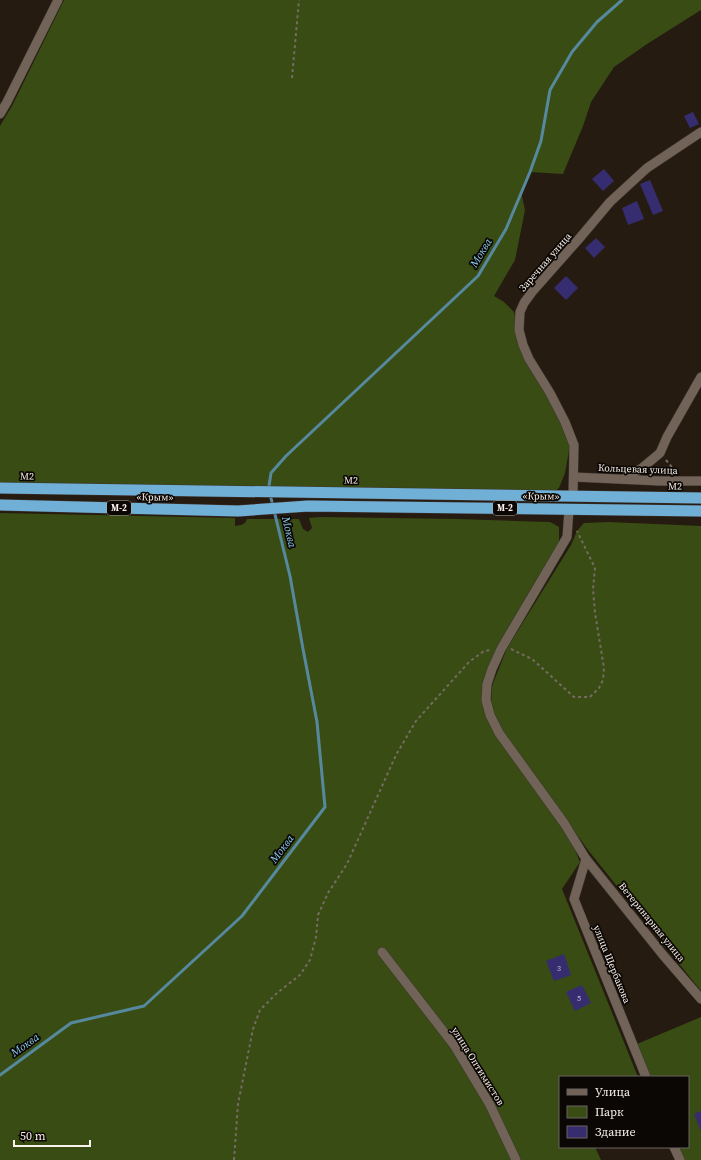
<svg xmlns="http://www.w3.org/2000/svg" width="701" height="1160" font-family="'Source Serif 4',serif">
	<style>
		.green { fill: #394c14 }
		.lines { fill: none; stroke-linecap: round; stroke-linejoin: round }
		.stream { stroke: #57899e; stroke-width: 3 }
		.building { fill: #352d6f }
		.minor-casing { stroke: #3e3530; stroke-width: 10 }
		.trunk-casing { stroke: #3e3530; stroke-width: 12 }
		.path { stroke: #756b62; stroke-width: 2; stroke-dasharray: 3 3; stroke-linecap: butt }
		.minor { stroke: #716357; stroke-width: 9 }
		.trunk { stroke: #71b0d6; stroke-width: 11 }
		.labels { text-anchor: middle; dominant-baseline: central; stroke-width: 3.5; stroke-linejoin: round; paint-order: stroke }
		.number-label { font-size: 8px; fill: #c9c0cb }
		.shield { fill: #0b0704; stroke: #b2aba5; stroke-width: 1 }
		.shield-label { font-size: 9px; font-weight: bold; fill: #faf1ea }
		.street-label { font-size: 10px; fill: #faf1ea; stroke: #0b0704 }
		.water-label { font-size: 11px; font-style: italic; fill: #8ecff4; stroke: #0b0704 }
	</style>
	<rect width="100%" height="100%" fill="#261b11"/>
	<!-- green -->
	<g class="green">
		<polygon points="64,0 701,0 701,10 647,44 614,67 591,102 583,126 563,174 530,172 521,192 525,210 515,260 494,296 504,302 514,312 518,330 548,394 570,445 565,473 559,488 549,495 0,488 0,126 13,104"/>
		<path d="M0 513 235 518V526C241 525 245 525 247 519H299L303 529 308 532 312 528 309 518 321 517 457 519 550 522 559 527V542L533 585 498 647 488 667 482 683V698L485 712 496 736 547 805 573 845 580 862 562 889 638 1077H560V1147H595L601 1160H519L492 1103 457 1043 432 1011 428 1014 452 1046 489 1106 514 1160H0Z"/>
		<polygon points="609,522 701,526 701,991 588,850 502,731 494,716 491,705 492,686 507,648 571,545 577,531 584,523"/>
		<polygon points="701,1017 701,1160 685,1160 679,1147 688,1147 688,1077 651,1077 637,1044"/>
	</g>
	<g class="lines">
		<!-- stream -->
		<g class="stream">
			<polyline points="269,486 271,473 286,456 478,276 506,229 530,172 541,141 550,90 572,52 597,22 622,0"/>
			<polyline points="0,1075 71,1023 144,1006 242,916 325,807 317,722 303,649 290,576 271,498"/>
		</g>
	</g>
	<!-- building -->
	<g class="building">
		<polygon points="693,112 699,124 690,128 684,116"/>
		<polygon points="604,169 614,181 603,191 592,179"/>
		<polygon points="650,180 663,211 653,215 640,184"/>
		<polygon points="637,201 644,219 628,225 622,208"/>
		<polygon points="596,238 605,247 594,258 585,248"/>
		<polygon points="566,276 578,288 566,300 554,288"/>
		<polygon points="564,954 571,975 554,981 546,961"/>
		<polygon points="582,985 591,1003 575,1011 566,992"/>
		<polygon points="701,1111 701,1131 694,1114"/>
	</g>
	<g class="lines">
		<!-- minor casing -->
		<g class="minor-casing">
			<g id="minor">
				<polyline points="0,114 7,102 58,0"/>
				<polyline points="574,477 659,481 701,481"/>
				<polyline points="624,479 642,468 660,453 667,437 701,377"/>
				<polyline points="573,496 574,445 565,422 550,393 529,359 523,345 519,330 520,312 524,303 532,292 578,240 610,202 647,168 701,132"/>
				<polyline points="569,510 567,537 501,649 492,669 487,684 486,700 490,715 499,733 564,823 586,859 663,955 701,999"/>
				<polyline points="586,859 574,899 646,1077"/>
				<polyline points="382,952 454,1045 490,1105 516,1160"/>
				<polyline points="674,1147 680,1160"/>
			</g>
		</g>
		<!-- trunk casing -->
		<g class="trunk-casing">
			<g id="trunk">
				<polyline points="0,488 701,498"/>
				<polyline points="0,505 238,511 308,506 701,511"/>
			</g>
		</g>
		<!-- path -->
		<g class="path">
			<polyline points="292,78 299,0"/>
			<polyline points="666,460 676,472"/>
			<polyline points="511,649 532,659 574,697 590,697 599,688 603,680 604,668 595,613 593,589 595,568 577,531"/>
			<polyline points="234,1160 238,1104 253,1029 260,1010 277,993 300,975 310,960 316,937 318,915 328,893 347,864 396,755 416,721 469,662 484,651 491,650"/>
		</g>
		<!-- minor -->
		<use href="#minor" class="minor"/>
		<!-- trunk -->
		<use href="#trunk" class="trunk"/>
	</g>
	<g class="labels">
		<!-- number labels -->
		<g class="number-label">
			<text x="559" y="968">3</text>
			<text x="579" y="998">5</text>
		</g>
		<!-- shield labels -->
		<g class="shield">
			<rect x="107" y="501" width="24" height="14" rx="3"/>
			<rect x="493" y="501" width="24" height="14" rx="3"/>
		</g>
		<g class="shield-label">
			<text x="119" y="508">М-2</text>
			<text x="505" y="508">М-2</text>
		</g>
		<!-- street labels -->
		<g class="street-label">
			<text transform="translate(545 262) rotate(-49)">Заречная улица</text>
			<text transform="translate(638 469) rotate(2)">Кольцевая улица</text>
			<text transform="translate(27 476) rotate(1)">М2</text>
			<text transform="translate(351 480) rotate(1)">М2</text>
			<text transform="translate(675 486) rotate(1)">М2</text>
			<text transform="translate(541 496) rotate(1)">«Крым»</text>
			<text transform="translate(155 497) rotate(1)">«Крым»</text>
			<text transform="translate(652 922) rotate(51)">Ветеринарная улица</text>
			<text transform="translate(612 964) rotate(68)">улица Щербакова</text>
			<text transform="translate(478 1066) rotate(58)">улица Оптимистов</text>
		</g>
		<!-- water labels -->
		<g class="water-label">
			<text transform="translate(481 253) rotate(-59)">Моква</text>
			<text transform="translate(289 532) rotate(77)">Моква</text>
			<text transform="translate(282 849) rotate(-53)">Моква</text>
			<text transform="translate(25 1045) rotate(-36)">Моква</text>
		</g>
	</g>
	<!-- legend -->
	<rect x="559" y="1076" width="130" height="72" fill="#0b0704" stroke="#6b6560"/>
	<rect x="567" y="1089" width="20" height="6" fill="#716357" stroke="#6b6560"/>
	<text x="595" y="1096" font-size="12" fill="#faf1ea">Улица</text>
	<rect x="567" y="1106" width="20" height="12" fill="#394c14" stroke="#6b6560"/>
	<text x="595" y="1116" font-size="12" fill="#faf1ea">Парк</text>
	<rect x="567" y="1126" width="20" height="12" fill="#352d6f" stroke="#6b6560"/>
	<text x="595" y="1136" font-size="12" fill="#faf1ea">Здание</text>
	<!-- scale -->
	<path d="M14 1140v6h76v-6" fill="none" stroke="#faf1ea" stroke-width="2"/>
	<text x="20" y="1140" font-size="12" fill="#faf1ea" stroke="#0b0704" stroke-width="3" paint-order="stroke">50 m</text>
</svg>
